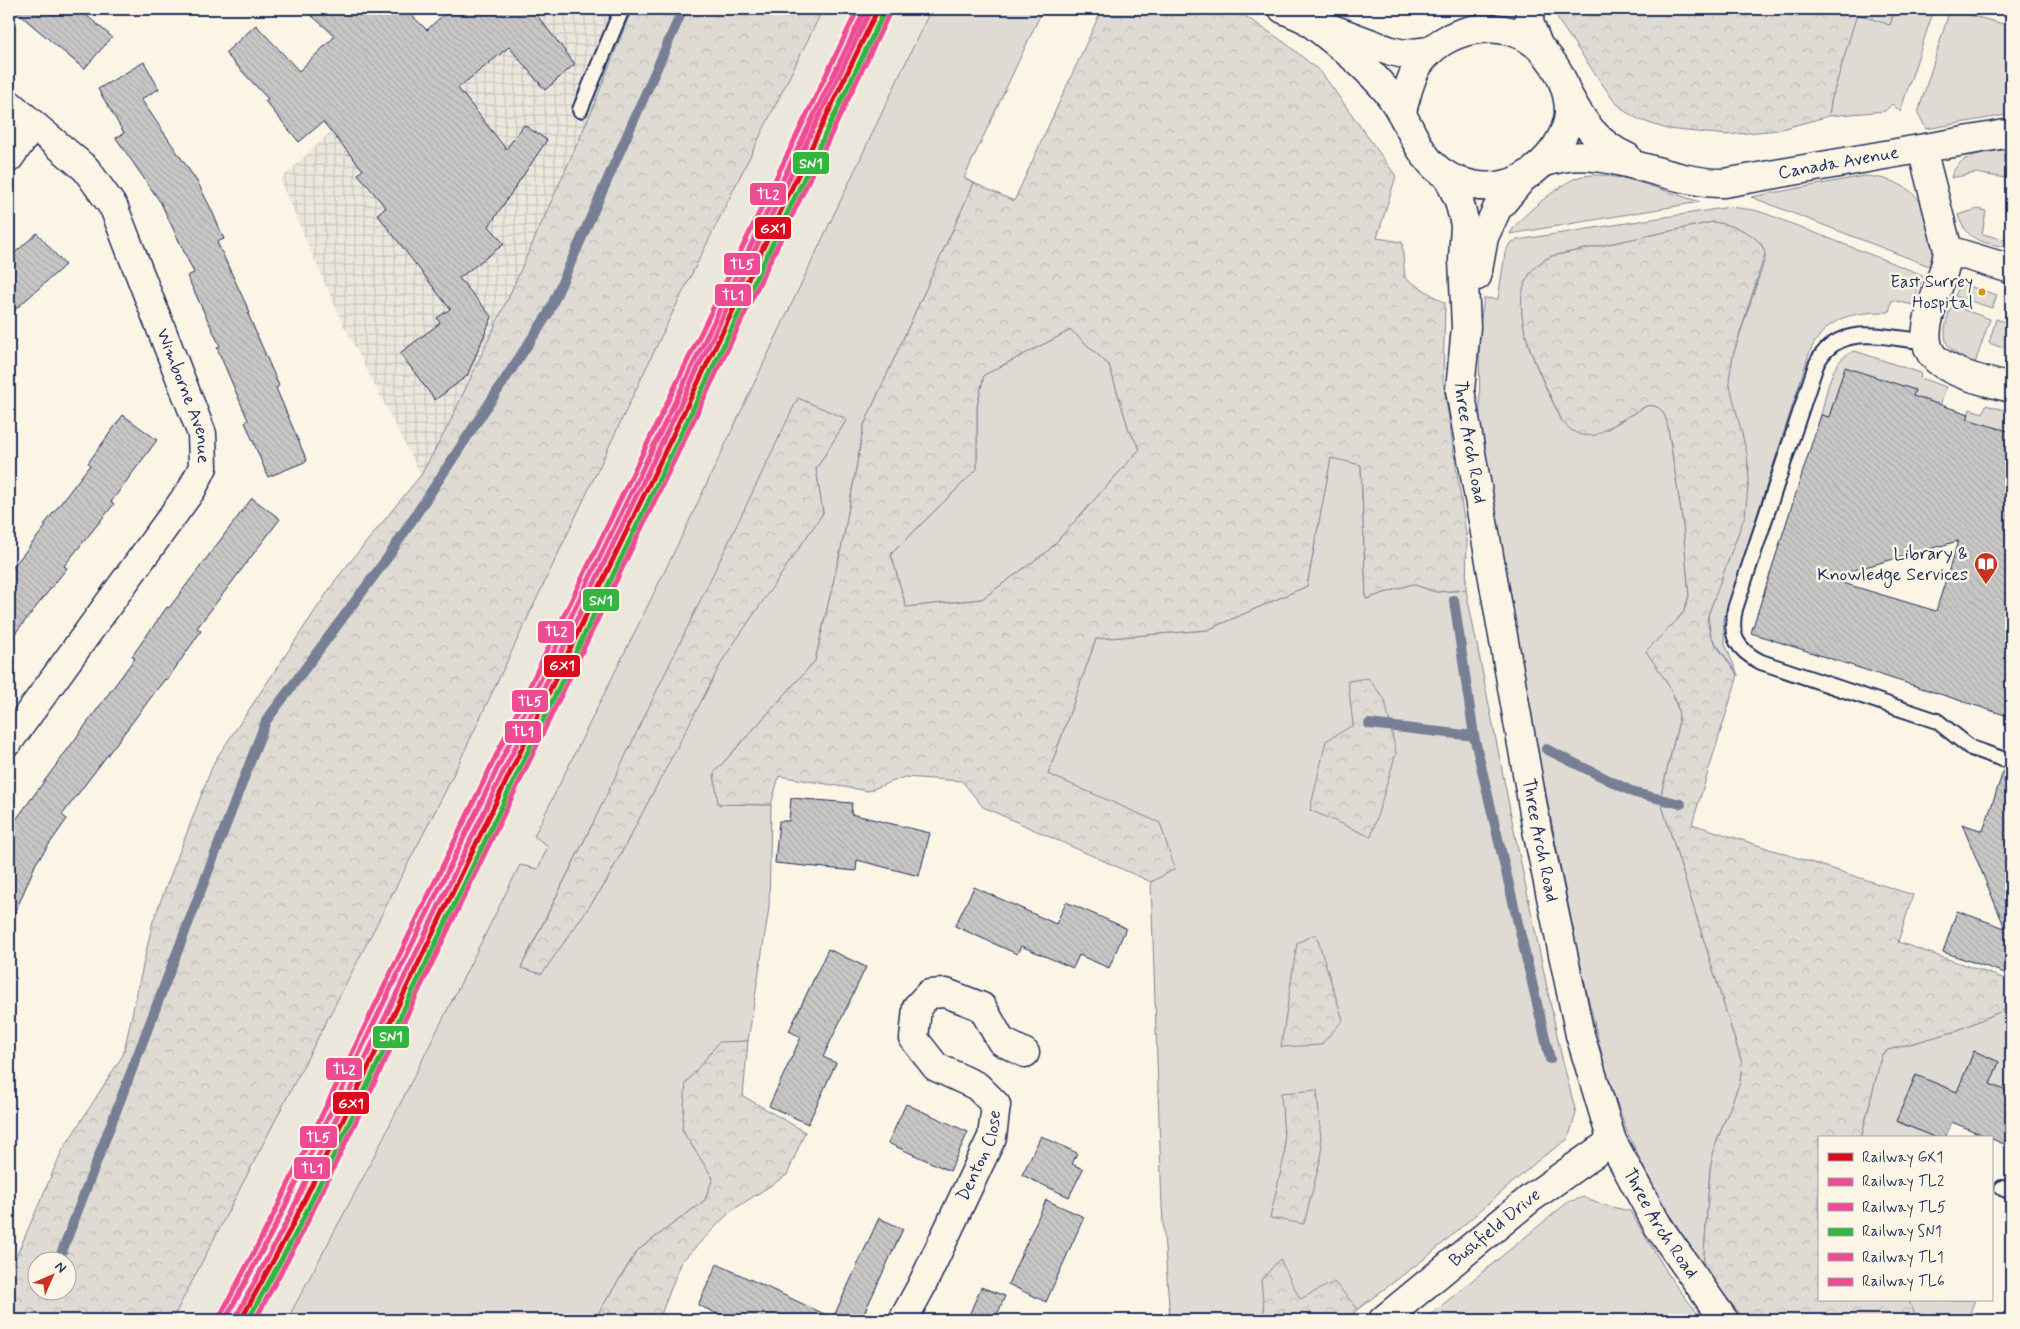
<svg xmlns="http://www.w3.org/2000/svg" width="2020" height="1329" font-family="Mynerve,sans-serif">
	<style>
		.built { fill: #ece7dc }
		.industrial { fill: url(#industrial-grid) }
		.green { fill: #dfdbd4; stroke: #7d8599; fill-rule: evenodd }
		.forest { fill: url(#forest-crowns); stroke: #7d8599; fill-rule: evenodd }
		.lines { fill: none; stroke-linecap: round; stroke-linejoin: round }
		.stream { stroke: #767f94; stroke-width: 10 }
		.building { fill: url(#building-back-hatch); stroke: #1b2f5e; fill-rule: evenodd }
		.service-casing { stroke: #1b2f5e; stroke-width: 18 }
		.minor-casing { stroke: #1b2f5e; stroke-width: 31 }
		.service { stroke: #fcf5e5; stroke-width: 14 }
		.minor { stroke: #fcf5e5; stroke-width: 28 }
		.rail-1-casing { stroke: #fcf5e5; stroke-width: 9 }
		.rail-2-casing { stroke: #fcf5e5; stroke-width: 9 }
		.rail-3-casing { stroke: #fcf5e5; stroke-width: 9 }
		.rail-4-casing { stroke: #fcf5e5; stroke-width: 9 }
		.rail-5-casing { stroke: #fcf5e5; stroke-width: 9 }
		.rail-6-casing { stroke: #fcf5e5; stroke-width: 9 }
		.rail-1 { stroke: #dc0a1e; stroke-width: 5 }
		.rail-2 { stroke: #ee4b95; stroke-width: 5 }
		.rail-3 { stroke: #ee4b95; stroke-width: 5 }
		.rail-4 { stroke: #33b540; stroke-width: 5 }
		.rail-5 { stroke: #ee4b95; stroke-width: 5 }
		.rail-6 { stroke: #ee4b95; stroke-width: 5 }
		.bus-dot { fill: #d6940e; stroke: #fcf5e5; stroke-width: 2 }
		.labels { text-anchor: middle; dominant-baseline: central; stroke-width: 5; stroke-linejoin: round; paint-order: stroke }
		.bus-label { font-size: 17px; fill: #1b2f5e; stroke: #fcf5e5; text-anchor: end }
		.street-label { font-size: 18px; fill: #1b2f5e; stroke: #fcf5e5 }
		.poi-label { font-size: 18px; fill: #1b2f5e; stroke: #fcf5e5; text-anchor: end }
		.line-badge { stroke: #fcf5e5; stroke-width: 2 }
		.badge-label { font-size: 14px; text-anchor: middle; font-weight: bold; fill: #fff }
	</style>
	<defs>
		<pattern id="industrial-grid" width="8" height="8" patternUnits="userSpaceOnUse" patternTransform="scale(1.25)"><rect width="8" height="8" fill="#ece7dc"/><path d="M0 4h8M4 0v8" fill="none" stroke="#cac6bf"/></pattern>
		<pattern id="forest-crowns" width="20" height="18" patternUnits="userSpaceOnUse" patternTransform="scale(1.25)"><rect width="20" height="18" fill="#dfdbd4"/><path d="M2 6a3 3 0 1 1 6 0M12 15a3 3 0 1 1 6 0" fill="none" stroke="#bfbcb8"/></pattern>
		<pattern id="building-back-hatch" width="6" height="6" patternUnits="userSpaceOnUse" patternTransform="scale(1.25)"><rect width="6" height="6" fill="#c8c7c6"/><path d="M-1 5l2 2M0 0l6 6M5-1l2 2" fill="none" stroke="#ababac"/></pattern>
	</defs>
	<rect width="100%" height="100%" fill="#fcf5e5"/>
	<filter id="ink" filterUnits="userSpaceOnUse"><feTurbulence type="fractalNoise" baseFrequency=".02" numOctaves="2"/><feDisplacementMap in="SourceGraphic" scale="10" xChannelSelector="R" yChannelSelector="G"/><feConvolveMatrix kernelMatrix="1 2 1 2 8 2 1 2 1" color-interpolation-filters="sRGB"/></filter>
	<g filter="url(#ink)">
		<!-- built -->
		<polygon class="built" points="823,9 931,9 683,534 535,835 548,846 538,870 520,865 364,1176 287,1320 172,1320 445,792 669,320"/>
		<!-- industrial -->
		<polygon class="industrial" points="449,9 632,9 590,115 509,296 448,426 421,475 340,318 280,180 343,120 391,67"/>
		<!-- green -->
		<g class="green">
			<path d="M931 9H1043L964 178 974 183 864 425 843 540 815 661 714 773 719 804 771 805 769 908 748 1041 719 1043 682 1130 713 1178 705 1200 637 1251 594 1320H287L364 1176 520 865 538 869 548 846 534 836 683 534ZM847 419 816 469 823 513 723 658 605 884 542 973 521 967 593 823Z"/>
			<polygon points="1895,9 1934,9 1900,112 1892,104 1885,111 1829,116 1831,101 1857,13 1890,25"/>
			<polygon points="1950,9 1963,9 1962,13 2011,26 2011,114 1926,129 1918,113"/>
			<path d="M2011 149 2005 178 1976 173 1951 178C1957 152 1990 152 2011 149Z"/>
			<path d="M1600 175 1629 179 1700 202 1510 234C1516 219 1561 184 1576 178 1584 175 1592 175 1600 175Z"/>
			<path d="M1864 176C1886 177 1911 185 1922 205L1937 269 1751 197Z"/>
			<path d="M1730 207 1754 210 1764 213 1923 275 1913 305 1892 300 1889 312C1853 312 1827 316 1810 351L1723 621 1725 644 1738 675 1711 636 1708 615 1745 514 1749 468 1734 407 1729 380 1730 369 1733 355 1765 259C1767 234 1732 226 1713 222L1552 256C1488 285 1542 379 1562 421L1606 430 1646 406C1661 403 1665 414 1668 427L1683 524 1689 596 1684 611 1672 626 1673 695 1679 713V721L1660 799 1742 1063 1740 1082 1715 1146 1710 1169 1703 1269 1745 1320H1738L1703 1269 1653 1187 1627 1132 1606 1071 1580 964 1541 769 1491 492 1480 422 1479 332 1484 298 1498 299 1505 253 1510 243 1517 240Z"/>
			<path d="M1978 209 1986 211 1982 234 2011 241V248C1986 243 1967 243 1958 215Z"/>
			<polygon points="1965,285 1997,295 1992,308 1955,296 1959,287"/>
			<path d="M1951 305 1990 319 1975 363C1940 349 1941 339 1951 305Z"/>
			<polygon points="1996,319 2011,324 2011,351 1989,343"/>
			<polygon points="1071,330 1109,365 1129,430 1140,449 1049,550 982,599 906,607 891,554 977,469 977,406 984,375"/>
			<path d="M1855 351 1921 373 1920 378 1946 387 1933 428 1900 440 1915 390 1845 368 1829 417 1821 415C1827 393 1830 358 1855 351Z"/>
			<polygon points="1986,405 2011,412 2011,432 1994,427 1961,437 1970,409 1983,413"/>
			<polygon points="1331,457 1361,465 1366,599 1412,584 1436,592 1466,590 1515,835 1561,1054 1576,1113 1568,1139 1541,1158 1428,1256 1358,1309 1346,1320 1170,1320 1162,1207 1151,882 1175,868 1048,774 1096,639 1207,630 1307,586"/>
			<polygon points="2011,1007 2011,1093 1990,1084 1999,1062 1974,1051 1957,1092 1915,1076 1897,1121 1936,1138 1861,1138 1882,1054 1888,1050 1953,1032"/>
			<polygon points="1584,1197 1607,1206 1630,1211 1673,1282 1703,1320 1424,1320 1568,1202"/>
			<polygon points="1908,1300 1975,1300 1967,1320 1922,1320 1914,1312"/>
		</g>
		<!-- forest -->
		<g class="forest">
			<path d="M632 9H823L669 320 445 792 172 1320H9V1273L62 1151 123 1055 153 921 214 762 337 578 421 475 448 426 509 296 590 115ZM38 1262H68V1292H38Z"/>
			<path d="M1102 9H1235L1284 42 1321 72 1396 176 1377 238 1402 242 1405 278 1445 303 1443 380 1467 540 1466 590 1436 592 1412 584 1366 599 1361 465 1331 458 1307 586 1207 630 1096 639 1048 774 1160 823 1175 869 1151 882 983 807 962 781 904 777 868 791 779 776 771 805 718 804 714 773 815 661 843 540 864 425 974 183 1014 201ZM1071 330 1109 365 1129 430 1140 449 1049 550 982 599 906 607 891 554 977 469V406L984 375Z"/>
			<polygon points="1553,9 1895,9 1890,25 1857,14 1831,101 1829,116 1778,130 1727,135 1667,129 1640,120 1626,112 1614,101 1560,23"/>
			<path d="M1713 222C1731 225 1761 233 1765 254L1733 355 1729 380 1731 390 1747 454 1749 479 1745 515 1708 615 1707 621 1711 636 1716 645 1738 675 1692 824 1913 895 1898 942 2011 981V1007L1953 1032 1888 1050 1882 1054 1861 1138H1819V1300H1908L1914 1312 1922 1320H1745L1703 1269 1710 1169 1715 1146 1740 1082 1742 1063 1660 799 1679 721C1680 695 1659 672 1646 651L1679 618 1684 611 1689 596 1683 524 1668 427C1665 414 1661 403 1646 406L1596 435C1581 438 1571 432 1562 421 1543 378 1487 285 1552 256Z"/>
			<polygon points="798,398 847,419 816,469 823,513 724,658 605,884 542,974 521,968 593,823"/>
			<polygon points="1368,678 1385,700 1396,753 1371,837 1310,810 1326,741 1353,725 1348,681"/>
			<polygon points="1316,934 1343,1020 1321,1045 1281,1047 1297,943"/>
			<polygon points="748,1041 743,1096 805,1132 787,1175 731,1211 681,1262 659,1320 594,1320 637,1251 705,1200 713,1178 682,1130 686,1083 719,1042"/>
			<polygon points="1317,1090 1322,1153 1304,1224 1270,1218 1285,1153 1281,1093"/>
			<polygon points="1280,1259 1300,1299 1334,1282 1358,1309 1346,1320 1265,1320 1261,1280"/>
		</g>
		<g class="lines">
			<!-- stream -->
			<g class="stream">
				<polyline points="1454,600 1474,736 1550,1059"/>
				<polyline points="1369,724 1474,736"/>
				<polyline points="1546,749 1635,793 1681,804"/>
				<polyline points="58,1262 266,721 388,557 548,314 683,9"/>
			</g>
		</g>
		<!-- building -->
		<g class="building">
			<polygon points="13,9 79,9 112,37 84,69"/>
			<polygon points="304,9 405,9 427,30 449,9 532,9 575,64 545,90 509,47 458,88 506,149 524,125 547,140 489,226 504,244 459,278 492,317 467,376 435,400 400,353 440,323 437,318 450,309 377,214 386,208 358,174 363,170 323,122 299,142 265,101 268,99 225,53 256,25 299,71 335,36"/>
			<polygon points="144,62 159,89 141,99 198,183 212,211 224,239 217,242 250,313 248,314 279,386 276,388 307,461 268,477 245,422 248,420 217,348 220,346 187,276 194,273 161,203 116,138 124,133 98,89"/>
			<polygon points="37,233 65,265 9,315 9,258"/>
			<path d="M1845 367 1915 390 1913 396 1969 414 1967 419 2011 432V717L1751 633 1821 415 1829 417ZM1958 541 1936 611 1826 578Z"/>
			<polygon points="123,415 157,440 111,502 114,504 64,566 67,568 9,641 9,572 46,526 44,525 90,465 88,463"/>
			<polygon points="252,498 280,519 197,628 201,631 167,680 165,679 62,815 67,819 36,863 9,927 9,829 135,658 132,656 167,607 169,608"/>
			<polygon points="2004,769 2011,771 2011,975 1943,952 1957,911 2005,928 1962,824 1983,831"/>
			<polygon points="791,798 852,803 851,814 930,833 919,876 857,860 856,871 775,863 779,821 789,821"/>
			<polygon points="974,887 1056,924 1066,902 1126,928 1109,968 1079,955 1073,968 1021,946 1017,954 955,926"/>
			<polygon points="828,949 866,967 823,1057 836,1063 808,1124 769,1106 801,1037 789,1031"/>
			<polygon points="1974,1051 1999,1062 1990,1084 2011,1093 2011,1147 1952,1122 1945,1138 1936,1138 1896,1121 1916,1075 1957,1092"/>
			<polygon points="906,1104 968,1132 950,1171 888,1143"/>
			<polygon points="1041,1136 1077,1153 1072,1164 1083,1169 1069,1197 1022,1175"/>
			<polygon points="1046,1200 1084,1217 1046,1302 1008,1284"/>
			<polygon points="879,1218 903,1229 861,1320 731,1320 698,1305 717,1264 833,1318"/>
			<polygon points="981,1287 1005,1296 995,1320 967,1320"/>
		</g>
		<g class="lines">
			<!-- service casing -->
			<g class="service-casing">
				<g id="service">
					<polyline points="580,110 622,9"/>
					<path d="M1927 341C1888 340 1838 319 1816 365L1735 609C1729 636 1737 650 1761 662L1937 721 1971 748 2011 762"/>
					<polyline points="2002,1188 2011,1192"/>
				</g>
			</g>
			<!-- minor casing -->
			<g class="minor-casing">
				<g id="minor">
					<polyline points="1283,9 1306,19 1391,51 1404,54 1430,51"/>
					<polyline points="1530,9 1529,22 1538,45"/>
					<path d="M1306 19C1334 41 1362 62 1385 89 1417 126 1415 174 1473 185 1508 192 1537 174 1556 147 1563 136 1569 125 1569 112 1569 89 1558 67 1543 51 1511 16 1451 24 1423 59 1411 73 1407 94 1402 111"/>
					<path d="M1567 93C1582 121 1597 144 1627 157"/>
					<path id="s1" d="M9 104 86 169 114 208 202 434 203 467 192 489 9 741"/>
					<path d="M1922 149 1948 250C1947 266 1940 280 1936 294 1931 310 1923 330 1928 347 1935 372 1989 382 2011 388"/>
					<polyline points="9,158 33,125"/>
					<path id="s2" d="M1543 163C1603 140 1664 184 1724 183L2011 133"/>
					<path id="s3" d="M1448 177 1459 201 1465 224 1463 260 1466 327 1460 390 1537 830 1580 1035 1612 1141 1658 1226 1724 1320"/>
					<polyline points="1948,250 2011,269"/>
					<polyline points="1477,276 1484,237 1497,209 1522,179"/>
					<path id="s4" d="M903 1320 921 1287 992 1137 996 1105 977 1086 936 1067 914 1039 917 1007 929 994 946 993 982 1007 1001 1041 1025 1053"/>
					<path id="s5" d="M1383 1320 1531 1198 1612 1141"/>
				</g>
			</g>
			<!-- service -->
			<use href="#service" class="service"/>
			<!-- minor -->
			<use href="#minor" class="minor"/>
			<!-- rail-1 casing -->
			<g class="rail-1-casing">
				<polyline id="rail-1" points="241,1320 291,1228 878,9"/>
			</g>
			<!-- rail-2 casing -->
			<g class="rail-2-casing">
				<polyline id="rail-2" points="218,1320 272,1218 858,9"/>
			</g>
			<!-- rail-3 casing -->
			<g class="rail-3-casing">
				<polyline id="rail-3" points="225,1320 278,1221 864,12"/>
			</g>
			<!-- rail-4 casing -->
			<g class="rail-4-casing">
				<polyline id="rail-4" points="248,1320 297,1231 884,12"/>
			</g>
			<!-- rail-5 casing -->
			<g class="rail-5-casing">
				<polyline id="rail-5" points="236,1317 285,1225 871,9"/>
			</g>
			<!-- rail-6 casing -->
			<g class="rail-6-casing">
				<polyline id="rail-6" points="255,1320 302,1233 889,14"/>
			</g>
			<!-- rail-1 -->
			<use href="#rail-1" class="rail-1"/>
			<!-- rail-2 -->
			<use href="#rail-2" class="rail-2"/>
			<!-- rail-3 -->
			<use href="#rail-3" class="rail-3"/>
			<!-- rail-4 -->
			<use href="#rail-4" class="rail-4"/>
			<!-- rail-5 -->
			<use href="#rail-5" class="rail-5"/>
			<!-- rail-6 -->
			<use href="#rail-6" class="rail-6"/>
		</g>
	</g>
	<!-- icons -->
	<defs>
		<g id="library-pin" transform="scale(1.25)"><path d="M0 17L-7.5 6A9.5 9.5 0 1 1 7.5 6Z" fill="#c8321e" stroke="#fcf5e5"/><path d="M-6-4Q-3-5.5-.7-3.5V5Q-3 3-6 4ZM6-4Q3-5.5 .7-3.5V5Q3 3 6 4Z" fill="#fff"/></g>
	</defs>
	<g fill-rule="evenodd">
		<use href="#library-pin" x="1986" y="564"/>
	</g>
	<!-- markers -->
	<circle class="bus-dot" cx="1982" cy="292" r="4.5"/>
	<g class="labels">
		<!-- bus labels -->
		<g class="bus-label">
			<text x="1973" y="282">East Surrey<tspan x="1973" dy="21">Hospital</tspan></text>
		</g>
		<!-- street labels -->
		<g class="street-label">
			<text stroke="none"><textPath href="#s2" startOffset="301">Canada Avenue</textPath></text>
			<text stroke="none"><textPath href="#s1" startOffset="350">Wimborne Avenue</textPath></text>
			<text stroke="none"><textPath href="#s3" startOffset="269">Three Arch Road</textPath></text>
			<text stroke="none"><textPath href="#s3" startOffset="674">Three Arch Road</textPath></text>
			<text stroke="none"><textPath href="#s4" startOffset="182">Denton Close</textPath></text>
			<text stroke="none"><textPath href="#s3" startOffset="1079">Three Arch Road</textPath></text>
			<text stroke="none"><textPath href="#s5" startOffset="145">Bushfield Drive</textPath></text>
		</g>
		<!-- poi labels -->
		<g class="poi-label">
			<text x="1968" y="554">Library &amp;<tspan x="1968" dy="21">Knowledge Services</tspan></text>
		</g>
	</g>
	<g class="line-badge">
		<rect x="792" y="151" width="38" height="24" rx="5" fill="#33b540"/>
		<rect x="749" y="182" width="38" height="24" rx="5" fill="#ee4b95"/>
		<rect x="754" y="216" width="38" height="24" rx="5" fill="#dc0a1e"/>
		<rect x="723" y="252" width="38" height="24" rx="5" fill="#ee4b95"/>
		<rect x="714" y="283" width="38" height="24" rx="5" fill="#ee4b95"/>
		<rect x="582" y="588" width="38" height="24" rx="5" fill="#33b540"/>
		<rect x="537" y="620" width="38" height="24" rx="5" fill="#ee4b95"/>
		<rect x="543" y="654" width="38" height="24" rx="5" fill="#dc0a1e"/>
		<rect x="511" y="689" width="38" height="24" rx="5" fill="#ee4b95"/>
		<rect x="504" y="720" width="38" height="24" rx="5" fill="#ee4b95"/>
		<rect x="372" y="1025" width="38" height="24" rx="5" fill="#33b540"/>
		<rect x="325" y="1057" width="38" height="24" rx="5" fill="#ee4b95"/>
		<rect x="332" y="1091" width="38" height="24" rx="5" fill="#dc0a1e"/>
		<rect x="299" y="1125" width="39" height="24" rx="5" fill="#ee4b95"/>
		<rect x="293" y="1156" width="38" height="24" rx="5" fill="#ee4b95"/>
	</g>
	<g class="badge-label">
		<text x="811" y="168">SN1</text>
		<text x="768" y="199">TL2</text>
		<text x="773" y="233">GX1</text>
		<text x="742" y="269">TL5</text>
		<text x="733" y="300">TL1</text>
		<text x="601" y="605">SN1</text>
		<text x="556" y="636">TL2</text>
		<text x="562" y="670">GX1</text>
		<text x="530" y="706">TL5</text>
		<text x="523" y="736">TL1</text>
		<text x="391" y="1041">SN1</text>
		<text x="344" y="1074">TL2</text>
		<text x="351" y="1108">GX1</text>
		<text x="318" y="1142">TL5</text>
		<text x="312" y="1173">TL1</text>
	</g>
	<!-- margin -->
	<rect width="2020" height="1329" fill="none" stroke="#fcf5e5" stroke-width="30"/>
	<rect x="15" y="15" width="1990" height="1299" fill="none" stroke="#1b2f5e" stroke-width="2" filter="url(#ink)"/>
	<!-- legend -->
	<rect x="1818" y="1136" width="175" height="165" fill="#fcf5e5" stroke="#a2a6af"/>
	<rect x="1828" y="1153" width="25" height="8" fill="#dc0a1e" stroke="#a2a6af"/>
	<text x="1862" y="1162" font-size="15" fill="#1b2f5e">Railway GX1</text>
	<rect x="1828" y="1178" width="25" height="8" fill="#ee4b95" stroke="#a2a6af"/>
	<text x="1862" y="1186" font-size="15" fill="#1b2f5e">Railway TL2</text>
	<rect x="1828" y="1203" width="25" height="8" fill="#ee4b95" stroke="#a2a6af"/>
	<text x="1862" y="1212" font-size="15" fill="#1b2f5e">Railway TL5</text>
	<rect x="1828" y="1228" width="25" height="8" fill="#33b540" stroke="#a2a6af"/>
	<text x="1862" y="1236" font-size="15" fill="#1b2f5e">Railway SN1</text>
	<rect x="1828" y="1253" width="25" height="8" fill="#ee4b95" stroke="#a2a6af"/>
	<text x="1862" y="1262" font-size="15" fill="#1b2f5e">Railway TL1</text>
	<rect x="1828" y="1278" width="25" height="8" fill="#ee4b95" stroke="#a2a6af"/>
	<text x="1862" y="1286" font-size="15" fill="#1b2f5e">Railway TL6</text>
	<!-- north arrow -->
	<g transform="translate(52 1276) rotate(45)"><circle r="24" fill="#fcf5e5" stroke="#a2a6af"/>
	<path d="M0-4L9 19L0 12L-9 19Z" fill="#c8321e"/>
	<text y="-8" font-size="14" font-weight="bold" text-anchor="middle" fill="#1b2f5e">N</text>
	</g>
</svg>
